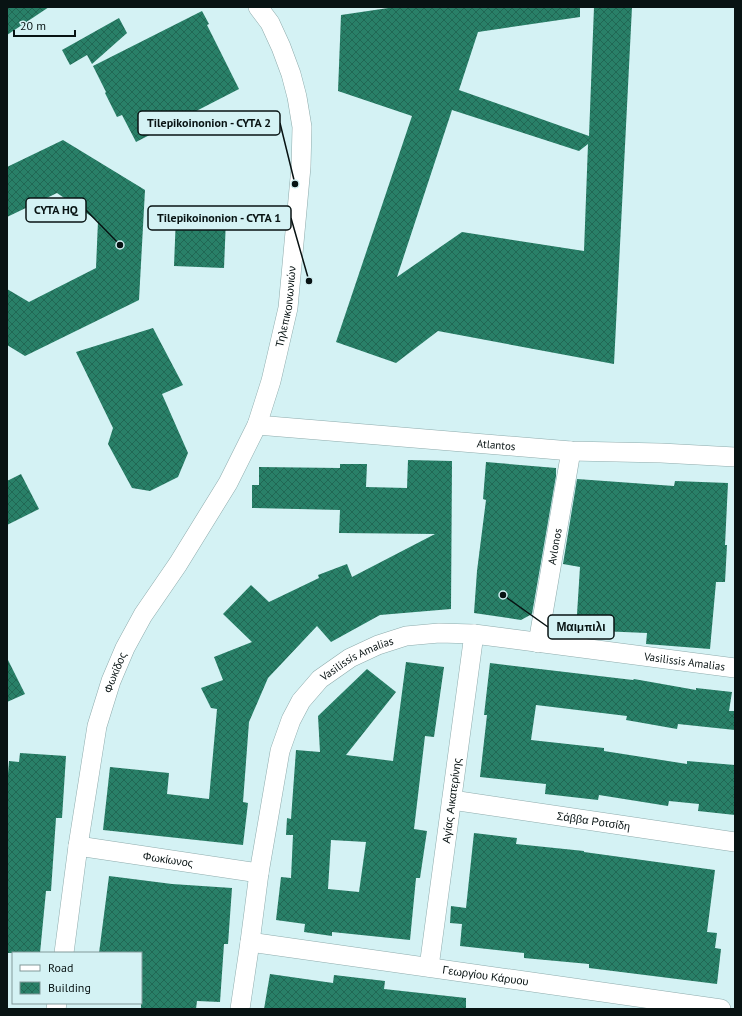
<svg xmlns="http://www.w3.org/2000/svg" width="742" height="1016" font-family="'PT Sans',sans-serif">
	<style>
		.building { fill: url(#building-cross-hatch); fill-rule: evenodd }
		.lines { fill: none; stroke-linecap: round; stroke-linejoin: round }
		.minor-casing { stroke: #8eabac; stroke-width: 20 }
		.minor { stroke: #fff; stroke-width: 19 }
		.labels { text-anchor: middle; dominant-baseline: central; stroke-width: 3; stroke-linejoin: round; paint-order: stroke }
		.street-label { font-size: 11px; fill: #081313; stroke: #d4f2f4 }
		.leader { fill: none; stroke: #081313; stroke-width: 1.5 }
		.callout-dot { fill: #081313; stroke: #d4f2f4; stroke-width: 1.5 }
		.callout { fill: #d4f2f4; stroke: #081313; stroke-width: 1.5 }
		.callout-label { font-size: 12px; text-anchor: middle; font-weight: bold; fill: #081313 }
	</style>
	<defs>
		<pattern id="building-cross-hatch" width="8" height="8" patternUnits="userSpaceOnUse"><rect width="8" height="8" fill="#298068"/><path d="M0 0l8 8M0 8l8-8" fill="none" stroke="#216854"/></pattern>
	</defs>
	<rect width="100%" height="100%" fill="#d4f2f4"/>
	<!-- building -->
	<g class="building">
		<polygon points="7,7 49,7 7,35"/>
		<path d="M395 7H580V17L478 32 459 90 589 136 594 7H632L614 364 438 331 396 363 336 342 412 116 338 91 341 15ZM452 110 579 151 588 144 584 251 462 232 397 277Z"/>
		<polygon points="202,11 209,24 207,25 239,89 136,142 122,115 117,117 105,93 106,92 93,66"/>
		<polygon points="119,18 127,33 92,64 87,55 70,65 62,50"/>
		<polygon points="63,140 145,190 139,300 25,356 7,345 7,289 29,302 96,268 98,221 57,193 7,217 7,167"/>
		<polygon points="176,216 226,219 224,268 174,266"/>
		<polygon points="153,328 183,385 162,394 188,453 178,477 150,491 132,488 108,444 113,428 76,352"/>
		<polygon points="408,460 452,461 451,609 380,615 331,642 317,626 268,678 249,722 243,802 248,803 243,845 103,830 110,767 169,773 167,794 209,799 217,709 211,708 201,688 223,680 214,657 252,642 223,614 251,585 269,602 319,578 318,575 347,564 352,577 435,534 339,533 340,510 252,508 252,485 259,485 259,467 340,468 340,464 367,464 366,487 407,488"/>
		<polygon points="486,462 556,468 556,476 532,614 521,620 474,613 477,571 486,500 483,499"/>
		<polygon points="21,474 39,509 7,525 7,481"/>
		<polygon points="577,479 674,486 675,481 728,483 725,545 727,545 725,582 716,582 710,649 646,644 647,633 576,630 580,567 563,564"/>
		<polygon points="7,658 25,694 7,702"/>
		<path d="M406 662 444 667 434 737 425 736 414 829 427 831 420 878H416L410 940 332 932V936L304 932 305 924 276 920 281 877 291 878 293 835H286L287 818 291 819 296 750 320 752 318 716 367 669 396 692 346 755 393 761ZM331 840 366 842 359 892 328 889Z"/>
		<polygon points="490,663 633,680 634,679 696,690 696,688 732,692 729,711 735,711 735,730 678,724 677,729 626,720 627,716 536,705 531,740 604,748 604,751 687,764 687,761 735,765 735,815 698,811 699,804 669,801 668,806 599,795 598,800 545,794 546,784 480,777 487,715 484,715"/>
		<polygon points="20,753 66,756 62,818 56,818 51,891 46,891 40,953 7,953 7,786 9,761 19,762"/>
		<polygon points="474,833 517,838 516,844 584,851 584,852 715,870 707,932 717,933 715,948 721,949 717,984 589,968 589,964 524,958 524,953 460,946 462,924 450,923 451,906 466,908"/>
		<polygon points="109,876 172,884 232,888 228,944 224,944 220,1002 197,1001 196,1009 141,1009 141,953 99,953"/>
		<polygon points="270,974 333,983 334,975 385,981 384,989 466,998 466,1009 264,1009"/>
	</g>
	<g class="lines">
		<!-- minor casing -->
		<g class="minor-casing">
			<g id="minor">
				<path id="s1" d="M257 425 571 451 661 453 735 457"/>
				<path id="s2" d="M538 643 571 451"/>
				<path id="s3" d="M452 800 735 842"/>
				<path id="s4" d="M78 846 259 873"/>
				<path id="s5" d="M250 942 721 1009"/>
				<path id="s6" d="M64 953 78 846 97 726 111 681 125 648 143 615 178 564 228 483 257 425 271 381 288 308 301 167 302 127 297 97 291 74 281 47 270 23 258 7"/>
				<path id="s7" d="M429 967 474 634"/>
				<polyline points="56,1009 57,1003"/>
				<path id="s8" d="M240 1009 250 942 259 873 280 751 291 720 301 701 320 679 350 658 378 645 406 636 439 633 474 634 735 668"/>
			</g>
		</g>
		<!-- minor -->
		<use href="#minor" class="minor"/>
	</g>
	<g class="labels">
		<!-- street labels -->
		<g class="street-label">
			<text stroke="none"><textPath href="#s6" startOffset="694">Τηλεπικοινωνιών</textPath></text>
			<text stroke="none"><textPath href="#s1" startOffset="240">Atlantos</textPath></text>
			<text stroke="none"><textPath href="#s2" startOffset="98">Avlonos</textPath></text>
			<text stroke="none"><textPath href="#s8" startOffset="387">Vasilissis Amalias</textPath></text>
			<text stroke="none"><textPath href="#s8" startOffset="722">Vasilissis Amalias</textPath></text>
			<text stroke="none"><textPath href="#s6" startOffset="286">Φωκίδος</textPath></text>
			<text stroke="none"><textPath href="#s7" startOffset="168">Αγίας Αικατερίνης</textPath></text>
			<text stroke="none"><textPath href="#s3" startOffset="143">Σάββα Ροτσίδη</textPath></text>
			<text stroke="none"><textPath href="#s4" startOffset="91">Φωκίωνος</textPath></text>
			<text stroke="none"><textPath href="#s5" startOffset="238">Γεωργίου Κάρυου</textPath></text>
		</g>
	</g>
	<!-- callouts -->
	<path class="leader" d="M295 184L280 123M120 245L86 210M309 281L291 218M503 595L548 627"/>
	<g class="callout-dot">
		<circle cx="295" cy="184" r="4"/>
		<circle cx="120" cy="245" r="4"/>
		<circle cx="309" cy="281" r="4"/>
		<circle cx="503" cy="595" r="4"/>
	</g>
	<g class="callout">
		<rect x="138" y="111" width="142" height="24" rx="4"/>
		<rect x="26" y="198" width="60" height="24" rx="4"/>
		<rect x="148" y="206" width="143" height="24" rx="4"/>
		<rect x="548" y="615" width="66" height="24" rx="4"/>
	</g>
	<g class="callout-label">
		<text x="209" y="127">Tilepikoinonion - CYTA 2</text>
		<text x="56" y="214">CYTA HQ</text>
		<text x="219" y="222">Tilepikoinonion - CYTA 1</text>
		<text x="581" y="631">Μαιμπιλι</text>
	</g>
	<!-- border -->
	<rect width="742" height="1016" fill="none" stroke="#081313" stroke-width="16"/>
	<!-- legend -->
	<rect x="12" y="952" width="130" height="52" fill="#d4f2f4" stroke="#82999a"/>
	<rect x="20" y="965" width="20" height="6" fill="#ffffff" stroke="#82999a"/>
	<text x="48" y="972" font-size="12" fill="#081313">Road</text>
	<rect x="20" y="982" width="20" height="12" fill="url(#building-cross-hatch)" stroke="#82999a"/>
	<text x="48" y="992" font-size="12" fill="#081313">Building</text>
	<!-- scale -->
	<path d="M14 30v6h61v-6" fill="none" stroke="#081313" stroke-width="2"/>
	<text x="20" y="30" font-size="12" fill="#081313" stroke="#d4f2f4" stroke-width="3" paint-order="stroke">20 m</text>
</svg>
